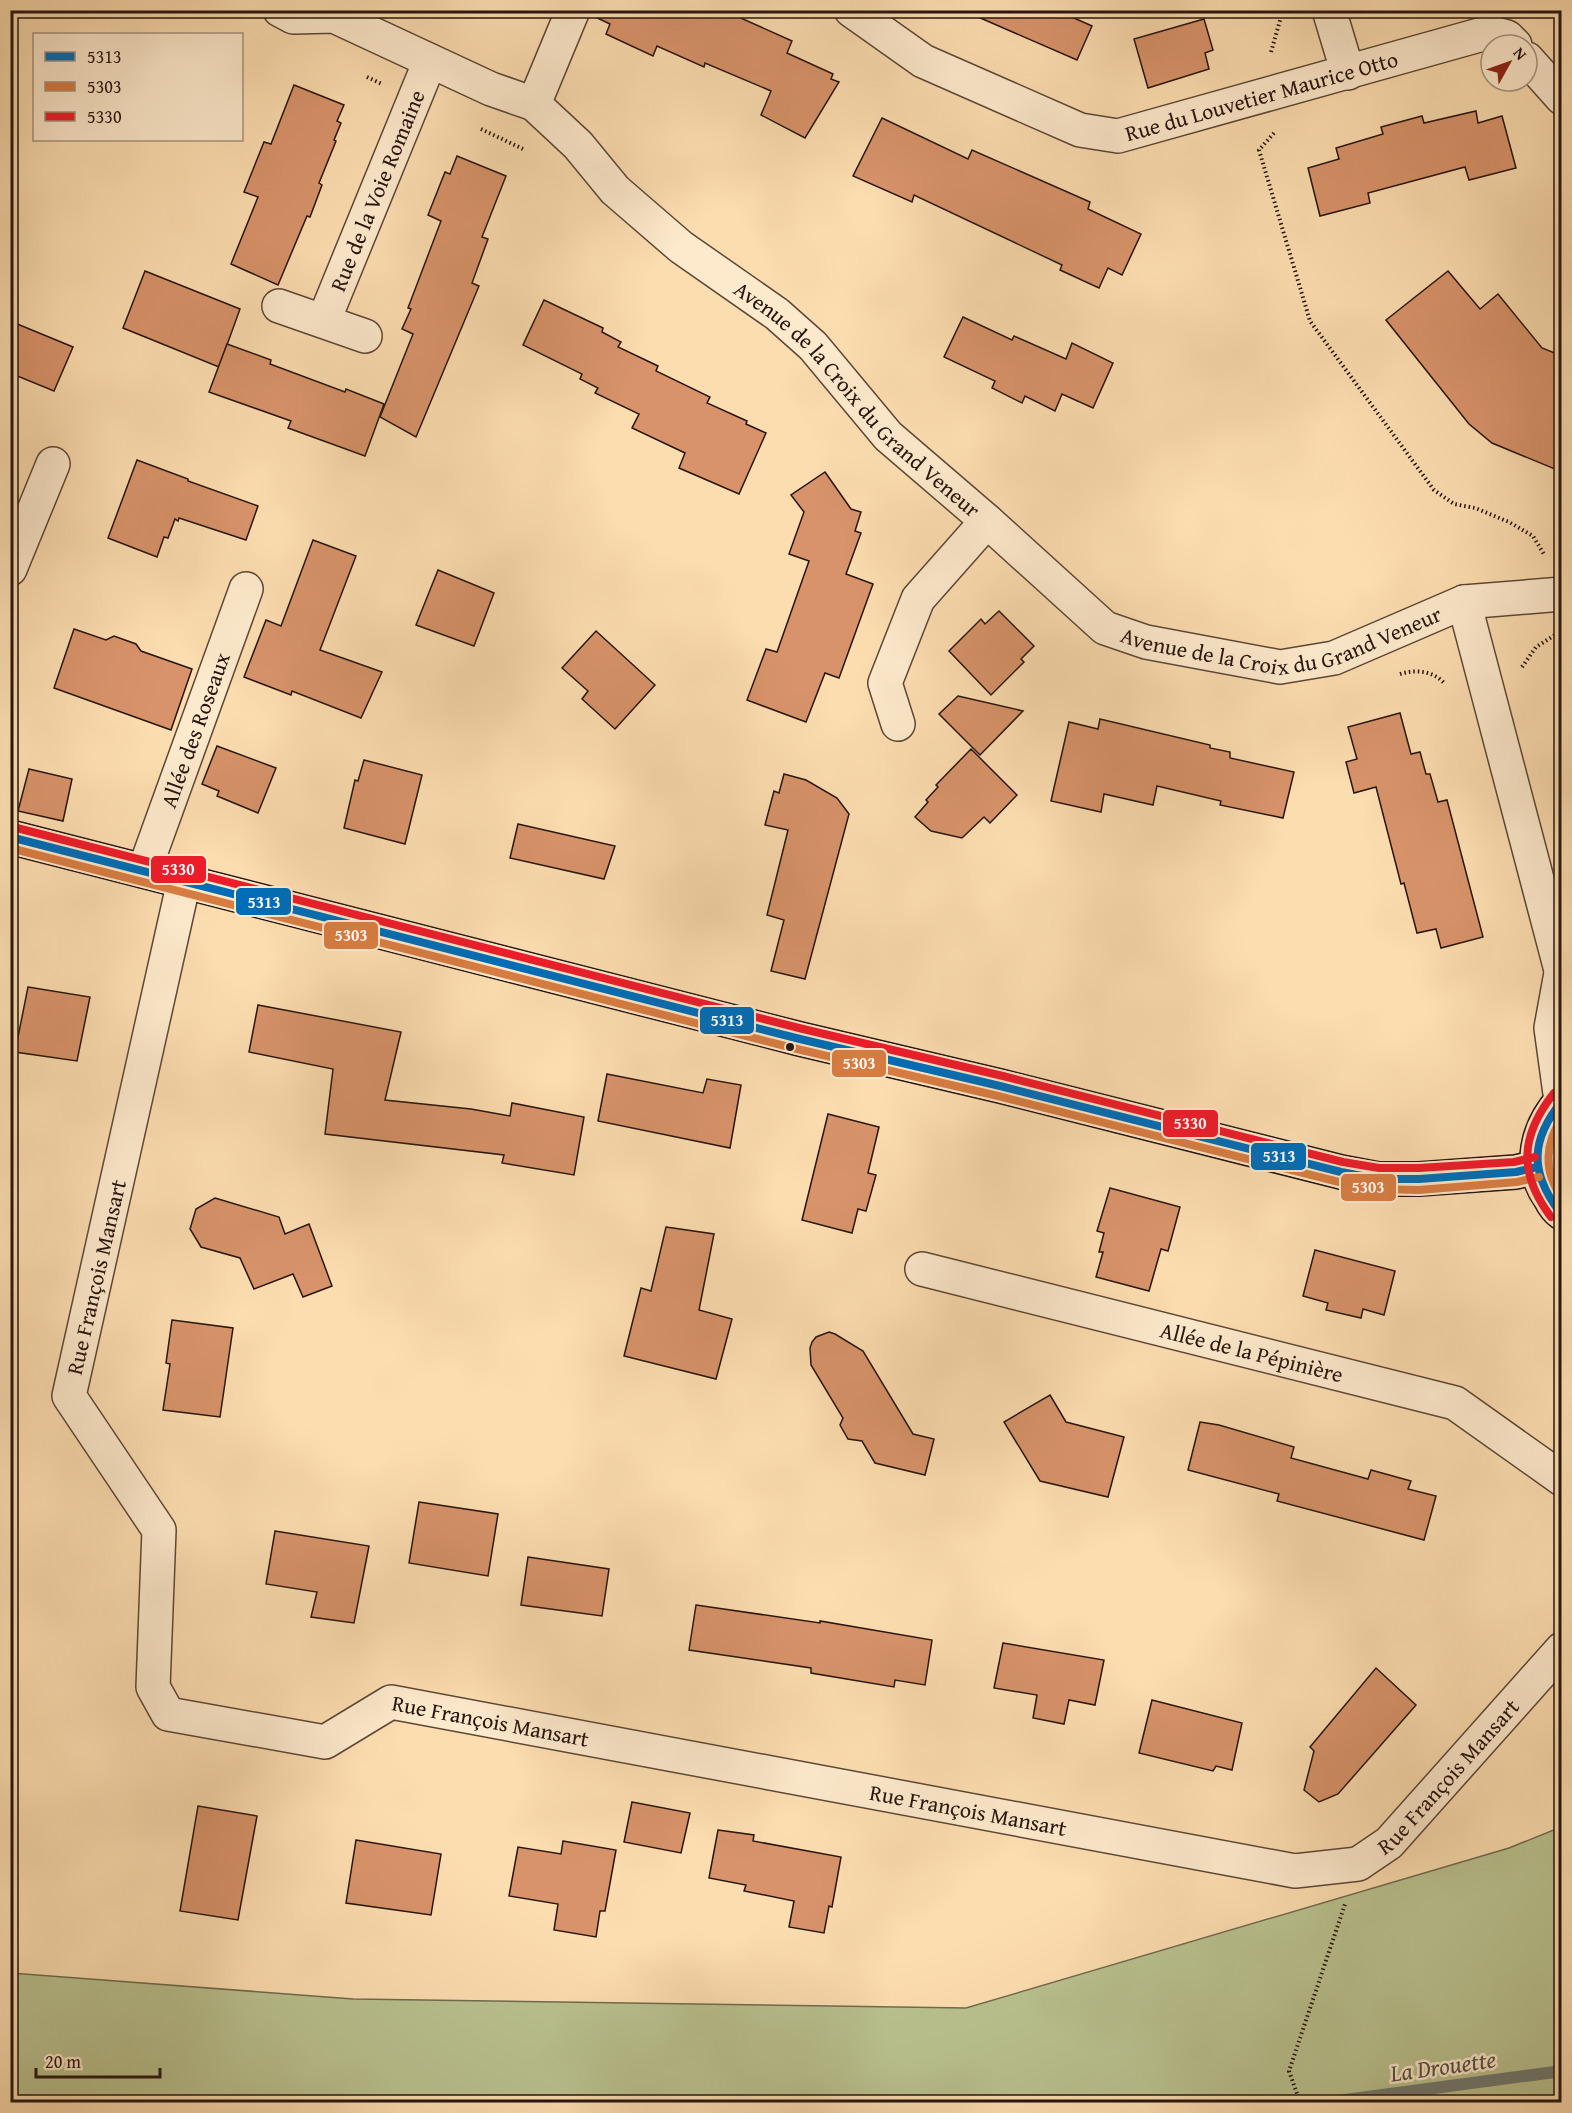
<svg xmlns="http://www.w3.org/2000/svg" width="1572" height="2113" font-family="'Gentium Book Plus',serif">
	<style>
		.green { fill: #b9c290; stroke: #706c50; stroke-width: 1.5 }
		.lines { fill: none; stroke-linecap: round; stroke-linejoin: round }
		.stream { stroke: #6f7971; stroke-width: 12 }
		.building { fill: #d8936a; stroke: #26150f; stroke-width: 1.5 }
		.minor-casing { stroke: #5c4737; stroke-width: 36 }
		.major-casing { stroke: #26150f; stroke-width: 36 }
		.path { stroke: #26150f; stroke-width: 4; stroke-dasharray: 1.5 3; stroke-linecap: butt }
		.minor { stroke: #fde9cc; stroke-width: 33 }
		.major { stroke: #fcddb0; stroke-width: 33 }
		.bus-1-casing { stroke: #fde9cc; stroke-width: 12 }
		.bus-2-casing { stroke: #fde9cc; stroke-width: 12 }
		.bus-3-casing { stroke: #fde9cc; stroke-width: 12 }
		.bus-1 { stroke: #006db8; stroke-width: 8 }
		.bus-2 { stroke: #d87d42; stroke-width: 8 }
		.bus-3 { stroke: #ed1c2a; stroke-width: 8 }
		.bus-dot { fill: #26150f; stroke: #fde9cc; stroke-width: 2 }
		.labels { text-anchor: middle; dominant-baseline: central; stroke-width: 5; stroke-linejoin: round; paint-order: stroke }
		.street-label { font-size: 22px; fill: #26150f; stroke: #fde9cc }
		.water-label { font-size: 24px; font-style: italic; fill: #514f48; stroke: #fde9cc }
		.line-badge { stroke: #fde9cc; stroke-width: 2 }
		.badge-label { font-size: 16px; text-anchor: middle; font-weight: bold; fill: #fff }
	</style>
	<rect width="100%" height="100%" fill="#fcddb0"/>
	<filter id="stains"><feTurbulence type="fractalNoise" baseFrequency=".00333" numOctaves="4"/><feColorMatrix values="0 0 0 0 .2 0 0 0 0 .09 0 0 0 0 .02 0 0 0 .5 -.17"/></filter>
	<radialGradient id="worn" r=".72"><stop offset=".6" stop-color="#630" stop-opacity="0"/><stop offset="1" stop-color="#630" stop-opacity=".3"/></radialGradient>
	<!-- green -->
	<polygon class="green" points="1561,1827 1561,2102 11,2102 11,1973 353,1999 966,2008 1509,1848"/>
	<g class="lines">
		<!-- stream -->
		<polyline class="stream" points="1330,2102 1562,2071"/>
	</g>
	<!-- building -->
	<g class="building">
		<polygon points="591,10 723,10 792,41 787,53 833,74 831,79 839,82 805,138 761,115 771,91 705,63 704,67 657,46 653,56 606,34 610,24 591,15"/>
		<polygon points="962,10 1056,10 1092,26 1077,60"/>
		<polygon points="1204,19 1213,50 1205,53 1209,69 1148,88 1134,39"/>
		<polygon points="294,85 344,105 337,121 341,123 334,140 336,141 319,183 322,185 310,217 307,216 278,285 231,264 258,197 244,192 264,142 271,144"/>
		<polygon points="1476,111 1478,123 1502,116 1516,168 1469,180 1465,167 1368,193 1370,203 1320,216 1308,168 1339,159 1336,148 1383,134 1381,127 1422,116 1424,123"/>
		<polygon points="882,118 968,159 972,150 1090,202 1088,209 1141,234 1122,275 1108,268 1099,288 1060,270 1062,265 914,195 912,202 853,176"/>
		<polygon points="457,156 506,176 482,237 488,239 472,283 479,286 416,437 380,417 413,334 402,329 411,309 408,308 441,221 428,215 445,172 450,174"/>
		<polygon points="145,271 240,309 219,367 123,328"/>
		<polygon points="1448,271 1480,309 1498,294 1542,348 1562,356 1562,472 1492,443 1469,424 1386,320"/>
		<polygon points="544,300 603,328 602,332 621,342 618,347 658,366 656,371 710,397 707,403 747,421 746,424 766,433 739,494 679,468 685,453 632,428 639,414 595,393 598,388 580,379 582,374 523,345"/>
		<polygon points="963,317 1012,340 1014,336 1066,359 1072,343 1113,363 1093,408 1062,394 1055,411 1025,396 1022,403 992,388 995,381 944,357"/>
		<polygon points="10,321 73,347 54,391 10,373"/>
		<polygon points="227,344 271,360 270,364 345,392 346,389 384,404 365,456 288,428 291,421 209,392"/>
		<polygon points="137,460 188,479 188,481 258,506 246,540 179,518 178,521 175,519 168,538 164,537 157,557 108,538"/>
		<polygon points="825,472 851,509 861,512 855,531 861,533 846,574 873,584 839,678 825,673 806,722 747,700 766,649 777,652 809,561 789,554 804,512 791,495"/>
		<polygon points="313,540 356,556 320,650 382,672 361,718 292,691 291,695 244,677 266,620 281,626"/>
		<polygon points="438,570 494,593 474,646 416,625"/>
		<polygon points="999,611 1034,646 1021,659 1024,662 991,695 949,651 981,619 985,624"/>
		<polygon points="74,629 106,640 114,636 136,644 141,651 192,669 171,730 54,688"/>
		<polygon points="596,631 655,685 615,729 582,699 588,691 562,668"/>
		<polygon points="958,696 1023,711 980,755 939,714"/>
		<polygon points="1400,713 1411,754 1420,752 1426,774 1430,774 1438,802 1447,800 1483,937 1441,948 1436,929 1417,933 1404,883 1401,884 1376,787 1354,793 1346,762 1357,759 1348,727"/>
		<polygon points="1100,719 1210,745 1210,748 1230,752 1230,758 1294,772 1283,818 1220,805 1221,801 1157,786 1153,805 1104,794 1101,812 1051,801 1069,722 1098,729"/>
		<polygon points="217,746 276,768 258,813 217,796 219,791 202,784"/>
		<polygon points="971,749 1017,795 990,823 984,817 962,838 931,831 915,817 928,802 926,800 938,787 936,785"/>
		<polygon points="364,760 422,775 405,844 344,828 355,780 358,781"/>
		<polygon points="29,769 72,779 63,821 18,811"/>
		<polygon points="784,774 806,780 837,798 849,814 805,979 771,971 784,920 767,915 788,830 765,825 774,791 779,793"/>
		<polygon points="518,824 615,846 604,879 510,858"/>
		<polygon points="28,987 90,997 77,1061 15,1052"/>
		<polygon points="258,1005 401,1032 385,1100 471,1109 510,1116 512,1103 584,1117 574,1175 502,1163 504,1155 325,1134 333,1069 249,1052"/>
		<polygon points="607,1074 703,1093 707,1079 741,1085 730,1148 598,1121"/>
		<polygon points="828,1114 879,1127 868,1173 876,1175 866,1211 858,1209 852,1233 802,1220"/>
		<polygon points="1110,1188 1180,1207 1168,1251 1161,1249 1149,1291 1096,1277 1103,1252 1099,1252 1104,1233 1097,1231"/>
		<polygon points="215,1198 279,1217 285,1234 309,1224 332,1286 303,1297 293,1274 254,1289 240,1258 201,1247 190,1229 196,1209"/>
		<polygon points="666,1227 714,1234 699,1310 732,1319 716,1379 624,1356 641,1288 651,1291"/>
		<polygon points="1315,1250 1395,1271 1384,1315 1363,1309 1361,1318 1326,1310 1328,1303 1303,1296"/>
		<polygon points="172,1320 233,1328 220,1417 163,1410 170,1364 166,1363"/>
		<polygon points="829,1332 835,1334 863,1351 913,1434 934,1439 925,1475 875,1463 862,1441 848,1439 840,1425 843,1418 811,1365 810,1348 812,1342 816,1337"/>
		<polygon points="1050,1395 1066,1422 1124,1437 1108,1497 1040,1481 1004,1422"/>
		<polygon points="1200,1422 1219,1425 1294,1447 1291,1458 1368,1479 1371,1470 1411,1481 1408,1489 1436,1496 1424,1540 1277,1501 1279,1494 1188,1470"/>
		<polygon points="419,1502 498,1514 488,1576 409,1563"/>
		<polygon points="275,1531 369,1546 354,1623 311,1617 317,1592 266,1584"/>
		<polygon points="528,1557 609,1569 602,1616 521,1605"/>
		<polygon points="696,1605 820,1623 820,1621 932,1640 925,1685 895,1680 894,1687 811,1673 811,1668 689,1650"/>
		<polygon points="1003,1643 1104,1660 1095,1705 1069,1700 1064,1724 1033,1718 1037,1695 994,1688"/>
		<polygon points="1376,1668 1416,1705 1338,1794 1319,1802 1304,1790 1314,1751 1310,1747"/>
		<polygon points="1152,1700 1242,1723 1232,1770 1216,1766 1213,1771 1139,1753"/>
		<polygon points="632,1802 690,1813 681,1853 624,1842"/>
		<polygon points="198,1806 257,1816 238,1920 180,1911"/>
		<polygon points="718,1830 754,1835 753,1841 841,1857 832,1907 829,1906 824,1933 789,1927 794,1901 744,1891 746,1885 709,1878"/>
		<polygon points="356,1840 441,1854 431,1915 346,1903"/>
		<polygon points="563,1841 616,1850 605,1911 600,1911 596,1937 554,1930 558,1904 509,1896 518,1847 561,1854"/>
	</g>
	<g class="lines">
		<!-- minor casing -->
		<g class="minor-casing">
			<g id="minor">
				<path id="s1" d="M280 10 293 17 334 16 491 89 534 104 578 145 615 190 681 247 777 314 813 346 888 436 987 521 1105 628 1146 642 1280 667 1334 658 1464 602 1562 594"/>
				<path id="s2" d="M851 10 923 61 1080 130 1118 136 1490 32 1507 37 1515 45"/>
				<polyline points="1329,10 1348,73"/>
				<polyline points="1527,59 1562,98"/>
				<polyline points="534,104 573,10"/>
				<polyline points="279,306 365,336"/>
				<path id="s3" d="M324 320 430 61"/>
				<polyline points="10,569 53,464"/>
				<polyline points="1464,602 1562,974"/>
				<polyline points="898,724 885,683 918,599 987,521"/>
				<path id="s4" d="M144 871 246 589"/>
				<path id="s5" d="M184 881 69 1396 159 1530 153 1687 168 1714 325 1742 391 1702 1295 1871 1358 1864 1389 1843 1562 1649"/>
				<polyline points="1561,1101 1551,1028 1561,973"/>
				<path id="s6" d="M922 1269 1455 1403 1562 1479"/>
			</g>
		</g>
		<!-- major casing -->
		<g class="major-casing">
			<g id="major">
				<polyline points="10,837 800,1039 1000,1086 1341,1172 1378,1179 1419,1179 1516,1172 1537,1167"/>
				<path d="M1562 1100C1537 1128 1527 1166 1550 1198 1553 1204 1556 1209 1562 1213"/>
			</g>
		</g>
		<!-- path -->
		<g class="path">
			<polyline points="228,10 244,18"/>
			<polyline points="1271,52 1283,10"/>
			<polyline points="367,77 382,84"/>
			<polyline points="481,129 523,149"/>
			<polyline points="1274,133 1259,150 1310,321 1434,490 1454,504 1475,508 1509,522 1533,536 1545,556"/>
			<polyline points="1522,667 1536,647 1555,635"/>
			<path d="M1400 674C1416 669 1434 671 1445 684"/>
			<polyline points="1300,2102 1289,2071 1345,1904"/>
		</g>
		<!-- minor -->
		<use href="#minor" class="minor"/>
		<!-- major -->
		<use href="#major" class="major"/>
		<!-- bus-1 casing -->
		<g class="bus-1-casing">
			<g id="bus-1">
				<polyline points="10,837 800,1039 1000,1086 1341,1172 1378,1179 1419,1179 1516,1172 1537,1167"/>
				<path d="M1559 1211C1529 1171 1531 1139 1562 1101"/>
			</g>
		</g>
		<!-- bus-2 casing -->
		<g class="bus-2-casing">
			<g id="bus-2">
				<polyline points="10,848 797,1049 998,1096 1339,1182 1377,1189 1419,1190 1517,1182 1539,1177"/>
				<path d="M1562 1118C1545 1143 1543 1172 1562 1197"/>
			</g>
		</g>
		<!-- bus-3 casing -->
		<g class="bus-3-casing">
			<g id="bus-3">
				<polyline points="13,827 803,1029 1003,1076 1343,1162 1379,1168 1419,1168 1514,1162 1535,1157"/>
				<path d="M1551 1217C1518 1173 1520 1136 1554 1093"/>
			</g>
		</g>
		<!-- bus-1 -->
		<use href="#bus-1" class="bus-1"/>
		<!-- bus-2 -->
		<use href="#bus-2" class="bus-2"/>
		<!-- bus-3 -->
		<use href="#bus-3" class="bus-3"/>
	</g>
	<!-- markers -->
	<circle class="bus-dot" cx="790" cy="1047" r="5"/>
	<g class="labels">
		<!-- street labels -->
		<g class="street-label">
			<text stroke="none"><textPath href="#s2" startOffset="447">Rue du Louvetier Maurice Otto</textPath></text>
			<text stroke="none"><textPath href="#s3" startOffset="140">Rue de la Voie Romaine</textPath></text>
			<text stroke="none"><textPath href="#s1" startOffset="714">Avenue de la Croix du Grand Veneur</textPath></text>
			<text stroke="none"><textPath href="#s1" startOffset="1236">Avenue de la Croix du Grand Veneur</textPath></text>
			<text stroke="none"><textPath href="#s4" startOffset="150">Allée des Roseaux</textPath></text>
			<text transform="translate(96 1277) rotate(-77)">Rue François Mansart</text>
			<text stroke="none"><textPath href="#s6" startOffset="340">Allée de la Pépinière</textPath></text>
			<text stroke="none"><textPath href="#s5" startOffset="1215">Rue François Mansart</textPath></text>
			<text stroke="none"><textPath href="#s5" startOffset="2223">Rue François Mansart</textPath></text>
			<text stroke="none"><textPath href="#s5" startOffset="1701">Rue François Mansart</textPath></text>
		</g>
		<!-- water labels -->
		<g class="water-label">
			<text transform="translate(1443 2066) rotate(-8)">La Drouette</text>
		</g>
	</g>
	<g class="line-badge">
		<rect x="150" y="855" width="57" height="29" rx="6" fill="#ed1c2a"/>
		<rect x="235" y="887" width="57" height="29" rx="6" fill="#006db8"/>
		<rect x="323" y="921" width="56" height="29" rx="6" fill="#d87d42"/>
		<rect x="699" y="1006" width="56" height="29" rx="6" fill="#006db8"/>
		<rect x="831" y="1049" width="56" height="29" rx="6" fill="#d87d42"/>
		<rect x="1162" y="1109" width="57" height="29" rx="6" fill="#ed1c2a"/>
		<rect x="1250" y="1142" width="57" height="29" rx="6" fill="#006db8"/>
		<rect x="1340" y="1173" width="57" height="29" rx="6" fill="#d87d42"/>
	</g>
	<g class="badge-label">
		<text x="178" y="875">5330</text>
		<text x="264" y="908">5313</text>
		<text x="351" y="941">5303</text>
		<text x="727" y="1026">5313</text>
		<text x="859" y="1069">5303</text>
		<text x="1190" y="1129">5330</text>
		<text x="1279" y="1162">5313</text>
		<text x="1368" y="1193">5303</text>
	</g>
	<!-- margin -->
	<rect width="1572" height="2113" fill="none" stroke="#fcddb0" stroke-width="36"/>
	<rect x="12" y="12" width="1548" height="2089" fill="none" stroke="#26150f" stroke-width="3"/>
	<rect x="18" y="18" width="1536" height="2077" fill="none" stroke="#26150f" stroke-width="1.5"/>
	<!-- legend -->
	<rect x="33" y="33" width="210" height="108" fill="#fde9cc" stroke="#a79480" stroke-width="1.5"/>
	<rect x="45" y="52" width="30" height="9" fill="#006db8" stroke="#a79480" stroke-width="1.5"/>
	<text x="87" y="63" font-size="18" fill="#26150f">5313</text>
	<rect x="45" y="82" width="30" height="9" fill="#d87d42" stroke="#a79480" stroke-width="1.5"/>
	<text x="87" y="93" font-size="18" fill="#26150f">5303</text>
	<rect x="45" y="112" width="30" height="9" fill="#ed1c2a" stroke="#a79480" stroke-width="1.5"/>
	<text x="87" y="123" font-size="18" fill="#26150f">5330</text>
	<!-- north arrow -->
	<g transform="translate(1509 63) rotate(50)"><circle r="28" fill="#fde9cc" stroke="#a79480" stroke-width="1.5"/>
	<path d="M0-4.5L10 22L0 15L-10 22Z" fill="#8f2418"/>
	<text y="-9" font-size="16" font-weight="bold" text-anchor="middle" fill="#26150f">N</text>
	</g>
	<!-- scale -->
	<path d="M36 2068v9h124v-9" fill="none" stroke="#26150f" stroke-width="3"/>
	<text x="45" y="2068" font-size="18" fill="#26150f" stroke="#fde9cc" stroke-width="4.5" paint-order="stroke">20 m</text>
	<rect width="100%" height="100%" filter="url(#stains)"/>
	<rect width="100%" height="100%" fill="url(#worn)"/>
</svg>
